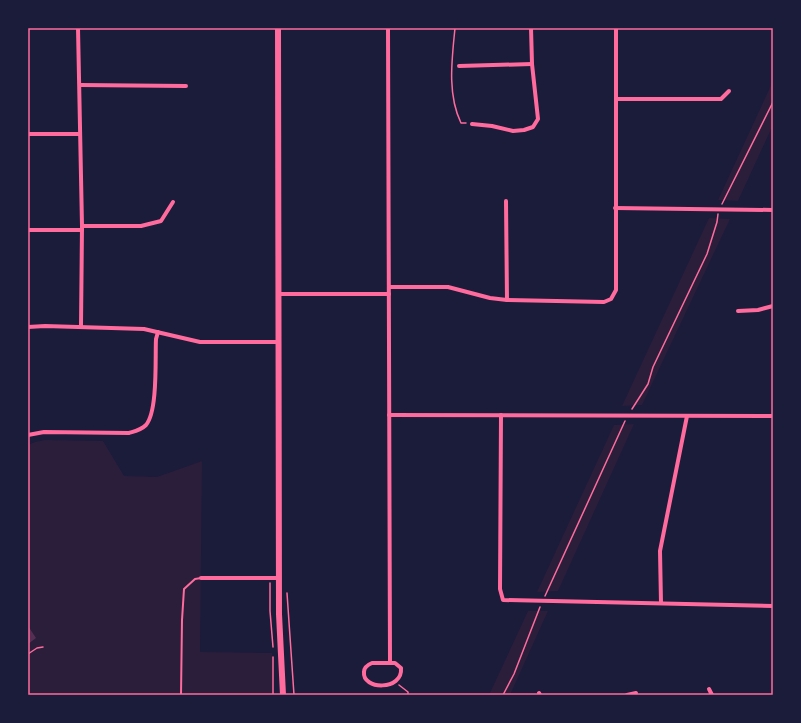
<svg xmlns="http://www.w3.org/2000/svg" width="801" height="723" font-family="'PT Sans',sans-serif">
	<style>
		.green { fill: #2a1e3b }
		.building { fill: #542f53 }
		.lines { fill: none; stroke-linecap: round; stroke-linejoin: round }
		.path { stroke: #ff6b9d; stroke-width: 1.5 }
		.service { stroke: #ff6b9d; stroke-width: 2 }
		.minor { stroke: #ff6b9d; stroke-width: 4 }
		.secondary { stroke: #ff6b9d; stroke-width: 6 }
		.neatline { fill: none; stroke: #ff6b9d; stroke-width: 1.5 }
	</style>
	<rect width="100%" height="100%" fill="#1b1b3a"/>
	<!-- green -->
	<g class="green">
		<polygon points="773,81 773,125 738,201 718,200"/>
		<polygon points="709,218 730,219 642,405 622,406"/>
		<polygon points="634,424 558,591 537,592 614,425"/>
		<polygon points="45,440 103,441 124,476 157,477 202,461 200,652 272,653 272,695 28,695 28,445 35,442"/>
		<polygon points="528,611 548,611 510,695 489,695"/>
	</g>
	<!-- building -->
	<polygon class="building" points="28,626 36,638 28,644"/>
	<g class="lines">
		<!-- path -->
		<g class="path">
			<path d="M455 28C452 59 447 94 461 123H466"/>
			<polyline points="722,204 773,102"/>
			<polyline points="632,409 648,384 653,367 707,254 717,222 718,214"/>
			<polyline points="270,583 270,611 273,647"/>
			<polyline points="287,593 294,695"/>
			<polyline points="545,596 625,421"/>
			<polyline points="28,654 37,648 43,647"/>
			<polyline points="399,685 408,692 408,695"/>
			<polyline points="273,695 273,657"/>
			<polyline points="503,695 514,674 540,607"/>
		</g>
		<!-- service -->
		<polyline class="service" points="181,695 182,620 184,589 195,579 201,578"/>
		<!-- minor -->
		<g class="minor">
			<polyline points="78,28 82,226 81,326"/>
			<polyline points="388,28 390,663"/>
			<polyline points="459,66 532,64"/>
			<polyline points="80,85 186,86"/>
			<polyline points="616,99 721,99 729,91"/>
			<polyline points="472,124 492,126 513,131 524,130 533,127 538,119 532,64 531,28"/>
			<polyline points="28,134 80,134"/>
			<polyline points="506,201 507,300"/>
			<polyline points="615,208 773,210"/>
			<polyline points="82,226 141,226 161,221 173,202"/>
			<polyline points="28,230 82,230"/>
			<polyline points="389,287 448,287 490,298 507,300 604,302 611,299 616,290 616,28"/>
			<polyline points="278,294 389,294"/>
			<polyline points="738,311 758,310 773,306"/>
			<polyline points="28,327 45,326 144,329 200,342 278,342"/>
			<polyline points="389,415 773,416"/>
			<polyline points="501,415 500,589 503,600 773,606"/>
			<path d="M28 435 44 432 129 433C136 431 141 430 146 425 158 411 155 358 156 339L158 332"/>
			<polyline points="201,578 279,578"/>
			<polyline points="661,603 660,551 687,416"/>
			<path d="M372 663H395L401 668C403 691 362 690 364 672 364 667 367 665 372 663Z"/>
			<polyline points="709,689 712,695"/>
			<polyline points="539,693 540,695"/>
			<polyline points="627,695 636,693"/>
		</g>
		<!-- secondary -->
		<polyline class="secondary" points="278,28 279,614 283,695"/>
	</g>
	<!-- border -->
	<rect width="801" height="723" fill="none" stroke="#1b1b3a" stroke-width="58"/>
	<rect x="29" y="29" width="743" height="665" class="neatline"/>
</svg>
